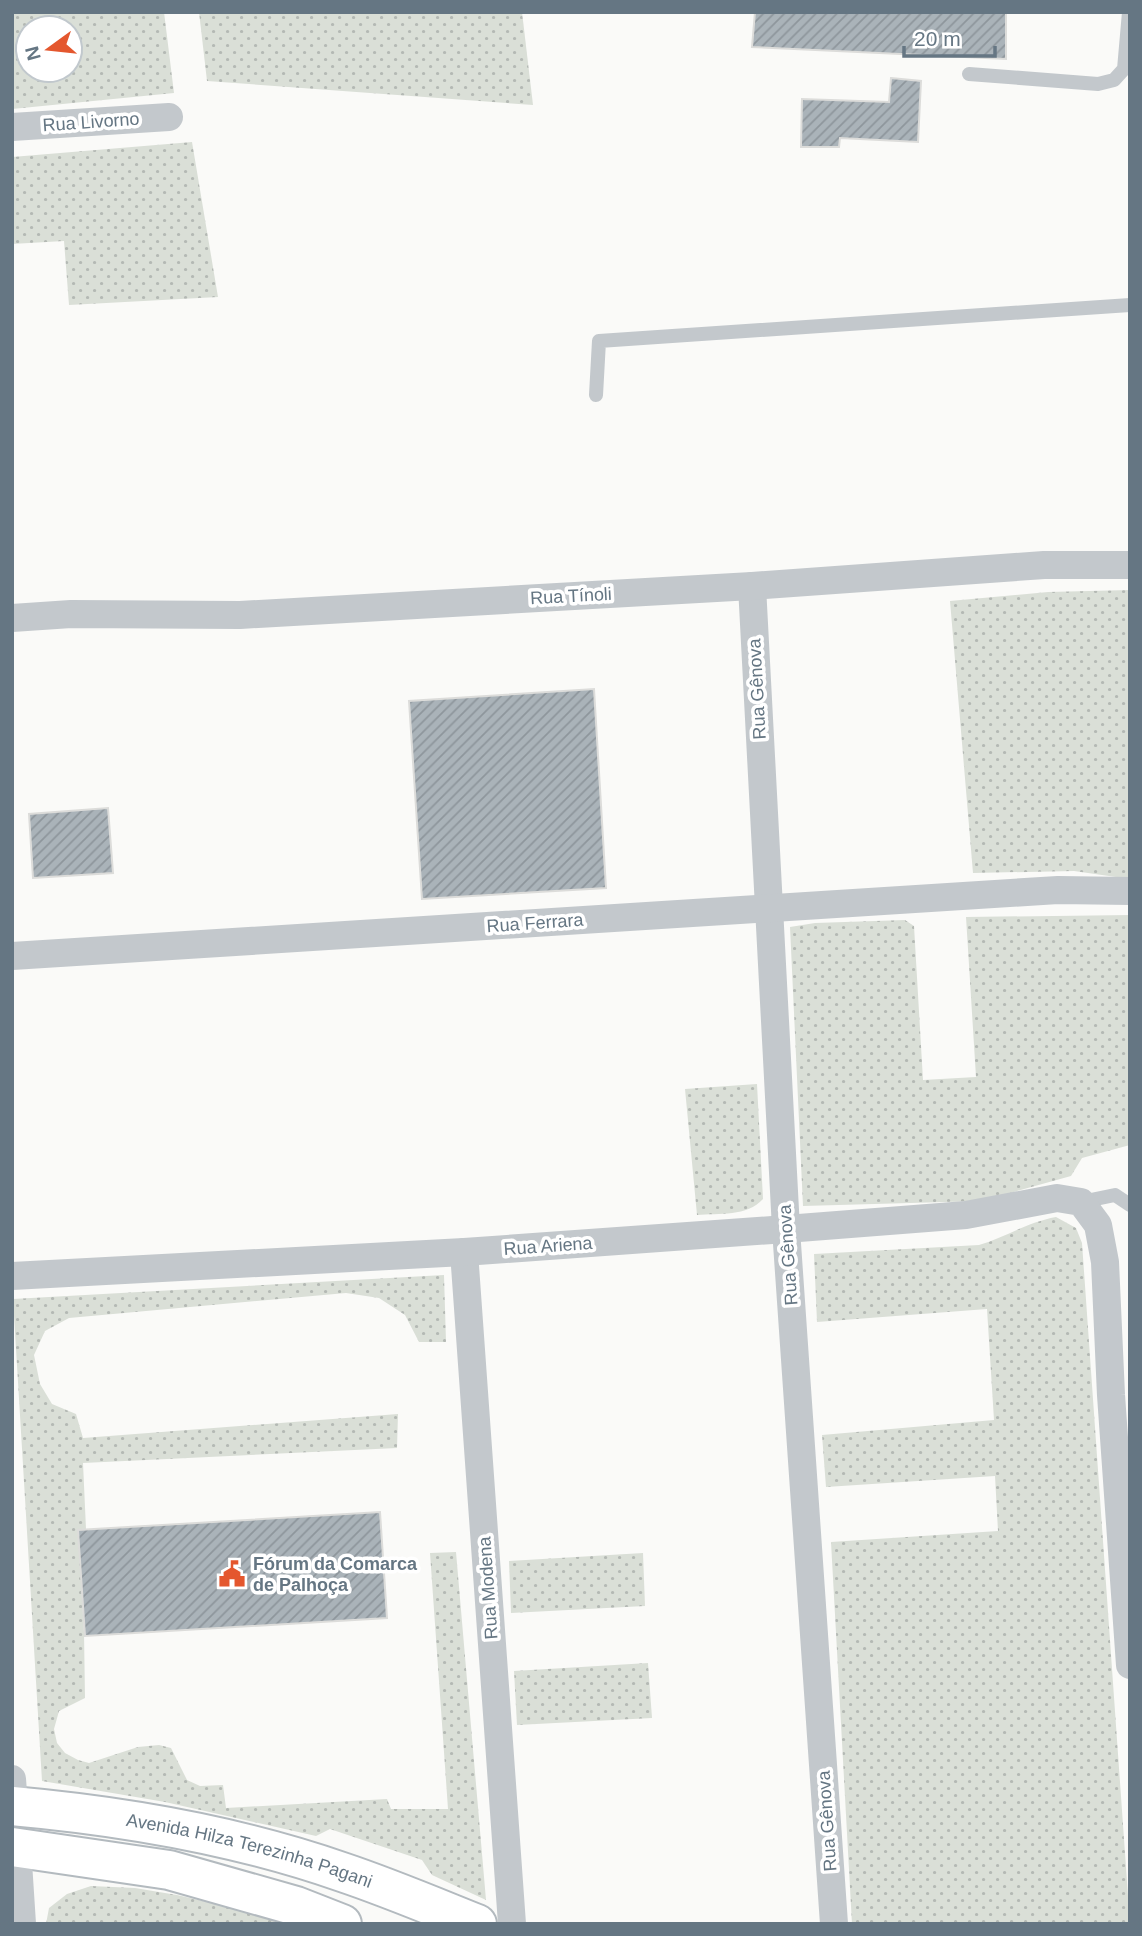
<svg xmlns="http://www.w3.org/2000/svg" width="1142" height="1936" font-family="Arial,sans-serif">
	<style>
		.grass { fill: url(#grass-dots); fill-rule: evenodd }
		.building { fill: url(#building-hatch); stroke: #dcdcda; stroke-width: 2 }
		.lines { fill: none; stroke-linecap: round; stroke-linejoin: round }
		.secondary-casing { stroke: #b3babf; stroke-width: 42 }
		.lane { stroke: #c3c8cc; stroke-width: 14 }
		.street { stroke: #c3c8cc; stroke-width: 28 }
		.secondary { stroke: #fff; stroke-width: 38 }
		.labels { text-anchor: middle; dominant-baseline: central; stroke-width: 7; stroke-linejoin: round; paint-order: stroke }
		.street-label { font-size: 18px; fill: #657683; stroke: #fff }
		.poi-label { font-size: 18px; font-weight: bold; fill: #657683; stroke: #fff; text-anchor: start }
	</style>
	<defs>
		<pattern id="grass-dots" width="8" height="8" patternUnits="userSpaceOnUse" patternTransform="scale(1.75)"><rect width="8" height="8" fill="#dadfd7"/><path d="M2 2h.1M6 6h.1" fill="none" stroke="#b4b9b4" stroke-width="1.8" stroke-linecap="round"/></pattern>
		<pattern id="building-hatch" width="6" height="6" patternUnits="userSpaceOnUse" patternTransform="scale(1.75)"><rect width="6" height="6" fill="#aab3b9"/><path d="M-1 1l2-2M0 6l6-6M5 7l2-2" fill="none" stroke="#8e969c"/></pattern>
	</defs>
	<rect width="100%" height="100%" fill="#fafaf8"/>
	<!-- grass -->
	<g class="grass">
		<path d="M12 12H164L174 93 12 109ZM70 28V70H28V28Z"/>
		<polygon points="199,12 522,12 533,105 207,81"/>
		<polygon points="192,142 218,297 69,305 64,241 12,244 12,157"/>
		<polygon points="1130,590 1130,879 1074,871 973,873 950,601 1048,592"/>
		<polygon points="1130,915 1130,1145 1082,1158 1071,1176 981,1201 803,1206 790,927 815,923 905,920 914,926 923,1080 976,1077 966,917"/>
		<path d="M757 1084 763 1199C747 1217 719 1213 697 1215L685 1089Z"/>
		<path d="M1056 1217 1076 1228 1082 1243 1130 1924H852L831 1542 998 1531 995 1476 826 1487 822 1435 994 1420 987 1309 817 1322 814 1254 979 1245C1006 1237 1028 1222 1056 1217Z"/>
		<polygon points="444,1275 446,1342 419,1342 405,1315 379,1298 346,1293 69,1318 45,1331 34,1355 40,1384 52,1404 76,1414 83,1438 398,1414 397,1448 83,1463 86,1529 78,1530 84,1632 85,1698 59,1711 54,1729 57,1743 65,1753 78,1760 89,1763 138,1747 159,1745 171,1748 187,1780 200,1786 223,1785 226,1808 387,1799 391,1809 448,1809 430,1553 456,1552 486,1900 432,1875 422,1860 330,1829 316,1836 165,1802 42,1781 13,1299"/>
		<polygon points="643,1553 645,1606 511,1613 509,1561"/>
		<polygon points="648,1663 652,1718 517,1725 514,1671"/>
		<polygon points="91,1886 135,1888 177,1895 302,1924 46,1924 49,1908 67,1894"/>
	</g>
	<!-- building -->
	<g class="building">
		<polygon points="755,12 1006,12 1006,59 752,47"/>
		<polygon points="891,78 921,81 918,142 840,138 839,147 801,147 802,99 889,102"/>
		<polygon points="594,689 606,888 422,899 409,701"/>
		<polygon points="108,808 113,873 33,878 29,814"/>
		<polygon points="380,1512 387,1618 85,1636 78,1530"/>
	</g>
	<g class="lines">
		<!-- secondary casing -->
		<g class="secondary-casing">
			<g id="secondary">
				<path id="s1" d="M12 1806C124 1816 236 1835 342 1872 387 1887 432 1906 477 1924"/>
				<polyline points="12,1847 169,1870 296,1906 342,1924"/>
			</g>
		</g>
		<!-- lane -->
		<g class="lane">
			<polyline points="969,74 1098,84 1114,80 1124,69 1129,12"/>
			<polyline points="596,395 599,341 1130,305"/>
			<polyline points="1081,1202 1115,1195 1130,1205"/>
		</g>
		<!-- street -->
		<g class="street">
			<polyline points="12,127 169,117"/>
			<polyline points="752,586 786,1229 834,1924"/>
			<polyline points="12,618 71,614 240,615 752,586 1044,565 1130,565"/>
			<polyline points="12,956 1058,890 1130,891"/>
			<polyline points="464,1252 512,1924"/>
			<polyline points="12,1276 464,1252 786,1229 966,1215 1057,1198 1081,1202 1098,1225 1105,1262 1111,1395 1130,1665"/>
			<polyline points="12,1779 14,1806"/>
			<polyline points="17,1847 22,1924"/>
		</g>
		<!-- secondary -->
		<use href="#secondary" class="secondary"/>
	</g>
	<!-- icons -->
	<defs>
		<g id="civic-bare" transform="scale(2.1)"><path d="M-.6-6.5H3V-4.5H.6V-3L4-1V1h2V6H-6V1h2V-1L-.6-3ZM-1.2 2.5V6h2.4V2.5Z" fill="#e4572e" stroke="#fff" stroke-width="2.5" paint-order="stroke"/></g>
	</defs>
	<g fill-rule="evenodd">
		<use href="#civic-bare" x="232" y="1574"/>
	</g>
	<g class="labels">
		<!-- street labels -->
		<g class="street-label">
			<text transform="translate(91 122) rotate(-4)">Rua Livorno</text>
			<text transform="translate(571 596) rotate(-3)">Rua Tínoli</text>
			<text transform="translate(757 689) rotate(-93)">Rua Gênova</text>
			<text transform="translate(535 923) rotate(-4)">Rua Ferrara</text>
			<text transform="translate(548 1246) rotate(-4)">Rua Ariena</text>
			<text transform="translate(788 1255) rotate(-94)">Rua Gênova</text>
			<text transform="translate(488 1588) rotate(-94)">Rua Modena</text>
			<text transform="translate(827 1821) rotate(-94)">Rua Gênova</text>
			<text stroke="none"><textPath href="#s1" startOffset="242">Avenida Hilza Terezinha Pagani</textPath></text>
		</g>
		<!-- poi labels -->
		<g class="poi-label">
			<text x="253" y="1564">Fórum da Comarca<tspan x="253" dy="21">de Palhoça</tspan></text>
		</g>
	</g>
	<!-- border -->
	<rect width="1142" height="1936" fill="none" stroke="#657683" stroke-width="28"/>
	<!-- north arrow -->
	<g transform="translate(49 49) rotate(255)"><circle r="33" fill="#ffffff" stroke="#c1c8cd" stroke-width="2"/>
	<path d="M0-5L12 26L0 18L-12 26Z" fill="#e4572e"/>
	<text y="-10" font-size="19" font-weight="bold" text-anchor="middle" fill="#657683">N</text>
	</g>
	<!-- scale -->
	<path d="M904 46v10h91v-10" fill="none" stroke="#657683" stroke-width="3.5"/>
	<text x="914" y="46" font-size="21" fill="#657683" stroke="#ffffff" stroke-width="5" paint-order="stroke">20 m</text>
</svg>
